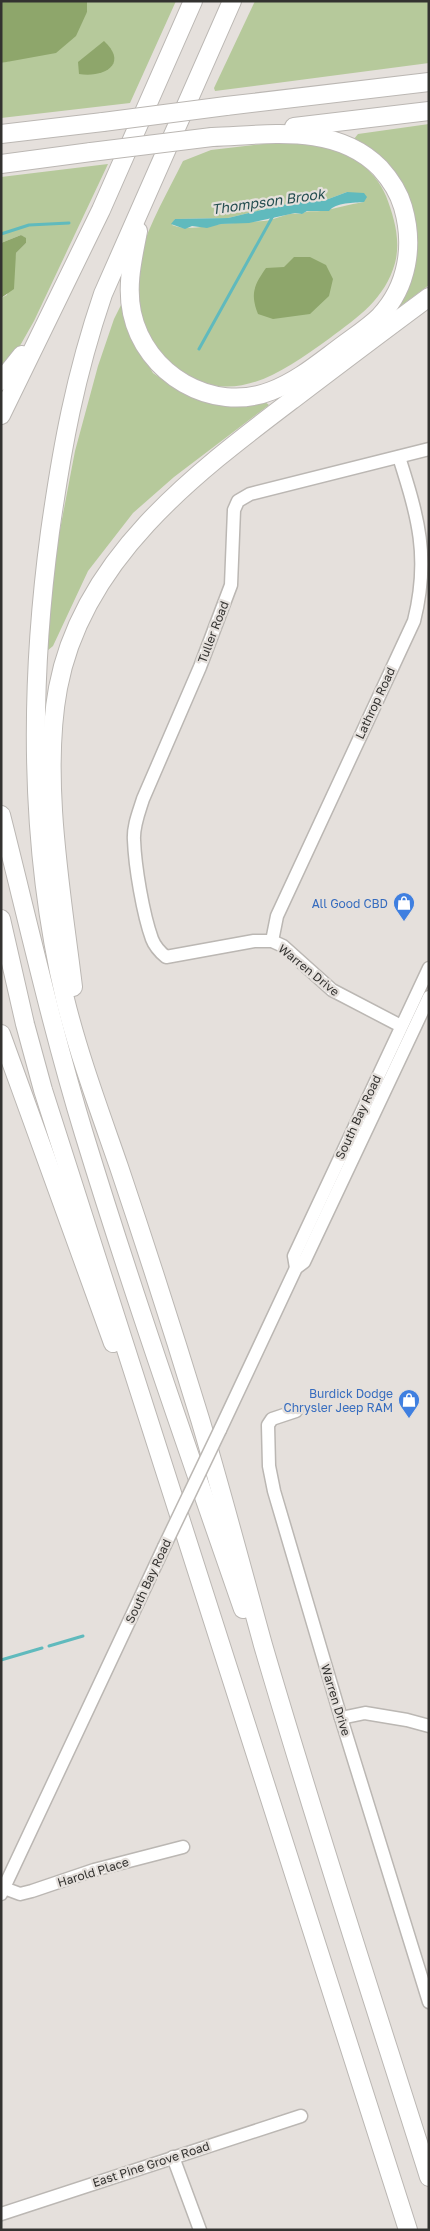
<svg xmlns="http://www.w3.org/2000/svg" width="430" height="2231" font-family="'Golos Text',sans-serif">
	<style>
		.green { fill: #b6c99b; fill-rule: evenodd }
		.forest { fill: #8ea66b }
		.water { fill: #60babd }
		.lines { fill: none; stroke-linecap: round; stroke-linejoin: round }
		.stream { stroke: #60babd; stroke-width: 3 }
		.minor-casing { stroke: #bbb7b3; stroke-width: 15 }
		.highway-casing { stroke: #bbb7b3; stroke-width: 20 }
		.minor { stroke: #fff; stroke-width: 12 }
		.highway { stroke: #fff; stroke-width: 18 }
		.minor-bridge-casing { stroke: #bbb7b3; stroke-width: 15; stroke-linecap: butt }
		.highway-bridge-casing { stroke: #bbb7b3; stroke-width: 20; stroke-linecap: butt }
		.minor-bridge { stroke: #fff; stroke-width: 12 }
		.highway-bridge { stroke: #fff; stroke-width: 18 }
		.labels { text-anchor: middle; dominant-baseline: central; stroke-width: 4.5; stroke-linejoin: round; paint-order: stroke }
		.street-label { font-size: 12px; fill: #333230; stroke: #e5e0dc }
		.shop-label { font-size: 12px; fill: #366cbe; stroke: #e5e0dc; text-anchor: end }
		.water-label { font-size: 14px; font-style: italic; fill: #264f51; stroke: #e5e0dc }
	</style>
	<rect width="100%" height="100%" fill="#e5e0dc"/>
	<!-- green -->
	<g class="green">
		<polygon points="87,1 176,1 130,103 1,118 1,63 25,57 87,12"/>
		<polygon points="255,1 429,1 429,63 215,91 214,88"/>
		<polygon points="429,124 429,285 391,313 415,237 354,139 358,134"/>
		<path d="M290 141C299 142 308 141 317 142 344 147 376 170 386 196 394 217 401 240 395 263 385 299 358 317 330 338 272 380 220 415 160 353 154 347 147 340 144 332 140 322 134 290 135 280 140 238 165 198 183 161L211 150ZM347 192 364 202C349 204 335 209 321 211 313 212 308 210 301 214 288 211 276 220 264 221 250 222 235 223 221 224 206 226 186 231 172 225L175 219 228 218 282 205 311 200 323 201Z"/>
		<polygon points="108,164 34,321 17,351 1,371 1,298 7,295 16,253 26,243 25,238 21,235 1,243 1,177"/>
		<polygon points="125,297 142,355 153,373 175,388 193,397 209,401 265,402 269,405 174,477 133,513 88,571 53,646 47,651 54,561 75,451 98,366 114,319"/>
	</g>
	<!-- forest -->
	<g class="forest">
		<polygon points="1,1 87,1 87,12 76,36 56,53 1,63"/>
		<path d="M104 41C129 64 104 78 79 74L78 62Z"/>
		<polygon points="21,235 26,238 26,243 16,253 14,289 1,298 1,243"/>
		<path d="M294 257H310L326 265 333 279 329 296 310 314 273 319 258 314C250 294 254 285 266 268L284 267Z"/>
	</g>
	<!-- water -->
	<path class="water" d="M347 192 364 193 367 197 364 202C354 203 336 202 329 211H307L302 214 295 213 249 223 221 224 207 228 192 226 185 229 171 224 175 219 228 218 282 205 311 200 323 201Z"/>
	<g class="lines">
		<!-- stream -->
		<g class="stream">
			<polyline points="1,234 29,225 69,223"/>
			<polyline points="199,349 274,214"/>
			<polyline points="49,1646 83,1636"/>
			<polyline points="1,1660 42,1648"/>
		</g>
		<!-- minor casing -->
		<g class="minor-casing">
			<g id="minor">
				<path d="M272 941 277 916 414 621C430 557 418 517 399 457"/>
				<path d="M401 1026 332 990 283 946 272 941H254L166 957C160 952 155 947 152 939 143 914 135 867 134 840 133 826 139 812 143 799L200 667 231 585 234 510 238 501 250 494 429 449"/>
				<polyline points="296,1268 294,1256 429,968"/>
				<polyline points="296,1411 272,1419 268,1425 269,1466 274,1491 341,1718 429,2002"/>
				<polyline points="220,1430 296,1268 304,1262 429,997"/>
				<polyline points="341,1718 365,1713 407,1720 429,1726"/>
				<polyline points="4,1888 20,1894 32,1891 94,1870 183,1847"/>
				<polyline points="1,1894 164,1547"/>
				<polyline points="173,2157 200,2230"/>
				<polyline points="1,2214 301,2116"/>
			</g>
		</g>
		<!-- highway casing -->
		<g class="highway-casing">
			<g id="highway">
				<path d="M232 1 103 294C75 376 62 447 50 532 29 688 29 846 65 999 79 1056 100 1112 119 1167 147 1250 174 1334 200 1419 222 1493 242 1569 263 1645 315 1823 373 2000 429 2177"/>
				<polyline points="226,106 429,82"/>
				<polyline points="294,127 429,111"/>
				<polyline points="1,134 103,122"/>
				<polyline points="1,164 91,152"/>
				<path d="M138 231C133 258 126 285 132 313 145 374 212 414 271 391 295 382 315 366 335 351 350 339 367 329 380 316 408 286 414 245 403 207 399 193 390 179 380 168 336 123 270 135 212 137"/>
				<polyline points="1,381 22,355"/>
				<polyline points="1,415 101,210 193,1"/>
				<path d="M1 815C28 922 52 1029 84 1134 133 1294 188 1451 243 1609"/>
				<polyline points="1,919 25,1024 43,1090 408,2230"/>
				<path d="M73 987C62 895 41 780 58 688 82 559 193 475 292 400 338 365 383 331 429 297"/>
				<polyline points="1,1034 113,1343"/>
			</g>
		</g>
		<!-- minor -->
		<use href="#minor" class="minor"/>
		<!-- highway -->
		<use href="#highway" class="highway"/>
		<!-- minor-bridge casing -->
		<g class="minor-bridge-casing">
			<polyline id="minor-bridge" points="164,1547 220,1430"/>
		</g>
		<!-- highway-bridge casing -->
		<g class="highway-bridge-casing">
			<g id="highway-bridge">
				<polyline points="103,122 226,106"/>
				<polyline points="91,152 212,137"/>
			</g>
		</g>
		<!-- minor-bridge -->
		<use href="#minor-bridge" class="minor-bridge"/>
		<!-- highway-bridge -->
		<use href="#highway-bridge" class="highway-bridge"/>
	</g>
	<!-- icons -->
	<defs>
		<g id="shop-pin" transform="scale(1.125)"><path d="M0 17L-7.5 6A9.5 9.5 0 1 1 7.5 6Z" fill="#3f7fe0" stroke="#e5e0dc"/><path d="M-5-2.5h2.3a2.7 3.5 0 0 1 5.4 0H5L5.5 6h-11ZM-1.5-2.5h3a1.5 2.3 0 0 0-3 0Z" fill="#fff"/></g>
	</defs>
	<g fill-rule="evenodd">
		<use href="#shop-pin" x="404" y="903"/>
		<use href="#shop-pin" x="409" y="1400"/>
	</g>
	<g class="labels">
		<!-- street labels -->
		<g class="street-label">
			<text transform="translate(213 632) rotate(-69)">Tuller Road</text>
			<text transform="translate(375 703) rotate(-65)">Lathrop Road</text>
			<text transform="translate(309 970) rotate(39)">Warren Drive</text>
			<text transform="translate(358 1117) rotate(-65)">South Bay Road</text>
			<text transform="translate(148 1581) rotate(-65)">South Bay Road</text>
			<text transform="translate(336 1700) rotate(73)">Warren Drive</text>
			<text transform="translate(93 1872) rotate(-17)">Harold Place</text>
			<text transform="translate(151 2164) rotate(-18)">East Pine Grove Road</text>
		</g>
		<!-- shop labels -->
		<g class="shop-label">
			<text x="388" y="903">All Good CBD</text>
			<text x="393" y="1393">Burdick Dodge<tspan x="393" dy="14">Chrysler Jeep RAM</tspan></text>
		</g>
		<!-- water labels -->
		<g class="water-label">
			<text transform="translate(268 201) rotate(-8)">Thompson Brook</text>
		</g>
	</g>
	<!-- border -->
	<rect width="430" height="2231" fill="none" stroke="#333230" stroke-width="5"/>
</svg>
